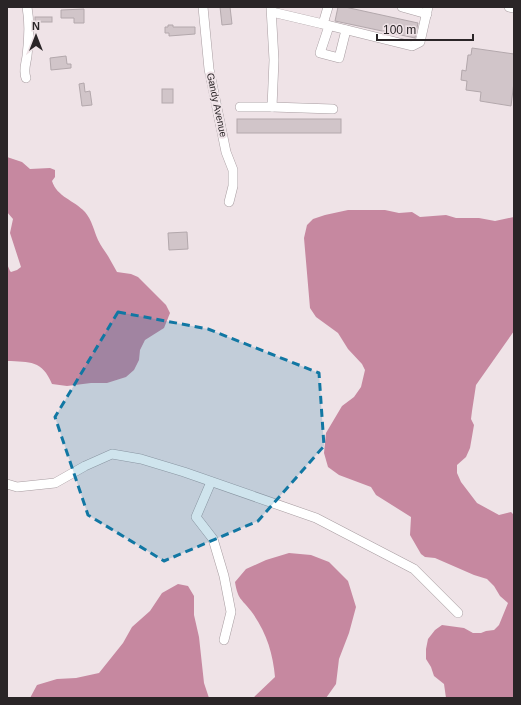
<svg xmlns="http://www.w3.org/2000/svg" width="521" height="705" font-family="Helvetica,sans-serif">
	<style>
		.water { fill: #c688a0 }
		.building { fill: #d1c5c9; stroke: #b3a8ac }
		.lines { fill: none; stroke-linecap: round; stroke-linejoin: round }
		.minor-casing { stroke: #a89da1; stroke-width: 10 }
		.minor { stroke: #fff; stroke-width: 9 }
		.marked { fill: #1177a3; fill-opacity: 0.2; stroke: #1177a3; stroke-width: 3; stroke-dasharray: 8 5; stroke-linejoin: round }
		.labels { text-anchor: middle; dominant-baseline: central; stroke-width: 4; stroke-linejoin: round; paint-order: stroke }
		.street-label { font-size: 10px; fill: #2a2527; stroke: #efe3e7 }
	</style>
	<rect width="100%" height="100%" fill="#efe3e7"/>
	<!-- water -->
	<g class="water">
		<path d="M7 157 22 162 30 169 50 168 55 170V177L52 181C57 197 74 200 85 212 92 220 94 231 98 240 101 246 104 250 108 256 111 261 114 267 117 272L131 274 138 277 166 305 170 313 164 328 145 340 140 350 139 360 134 370 126 377 107 383H91L67 386 52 384C42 360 30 362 7 361V264L10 271 11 272 17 270 21 267 10 233 13 219 7 212Z"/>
		<polygon points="348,210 385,210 399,213 412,212 420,217 446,215 456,218 479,218 495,221 514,217 514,331 476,385 472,411 471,419 474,425 470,448 466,457 457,465 457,473 461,482 477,503 499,515 511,512 514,515 514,698 446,698 444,684 434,676 431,667 426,659 426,649 428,639 435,630 442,625 464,628 473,633 481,633 486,631 494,630 499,625 508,603 500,596 494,586 487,579 474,575 435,558 425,557 421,554 410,535 411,517 376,495 371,487 339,475 328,467 324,453 326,433 342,406 354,397 361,387 365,370 362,364 348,349 338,333 316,317 310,308 304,238 307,225 313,219 325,215"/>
		<path d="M289 553 311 555 329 562 348 581 356 607 349 633 339 659 336 684 326 698H253L275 677C273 653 266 631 251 611 241 598 238 600 235 582L246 569 266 560Z"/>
		<polygon points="178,584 188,586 194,596 194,615 199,637 204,683 209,698 30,698 37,685 57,679 76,678 99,673 123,643 132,627 150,611 162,593"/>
	</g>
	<!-- building -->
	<g class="building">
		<polygon points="220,7 230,7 232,24 222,25"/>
		<polygon points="338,7 345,7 418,23 415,38 335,21"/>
		<polygon points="84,9 84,23 74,23 74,18 61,18 61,10"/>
		<rect x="35" y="17" width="17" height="5"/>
		<polygon points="168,25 173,25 173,27 195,27 195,34 169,36 169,33 165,33 165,27 168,27"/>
		<polygon points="472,48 514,54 514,82 511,106 480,101 481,92 466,90 467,81 461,80 462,70 466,71 468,55 471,55"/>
		<polygon points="66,56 67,64 71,64 71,68 51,70 50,58"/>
		<polygon points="84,83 85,92 90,91 92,105 82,106 79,84"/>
		<rect x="162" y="89" width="11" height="14"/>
		<rect x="237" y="119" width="104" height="14"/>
		<polygon points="187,232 188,249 169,250 168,233"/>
	</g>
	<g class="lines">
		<!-- minor casing -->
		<g class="minor-casing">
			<g id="minor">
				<polyline points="203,7 209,69 226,152 233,170 233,186 229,202"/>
				<polyline points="271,7 274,60 272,107 333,109"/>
				<polyline points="402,7 427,14"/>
				<polyline points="509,7 514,8"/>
				<polyline points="272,12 323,24 328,7"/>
				<polyline points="323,24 412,46 420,42 428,7"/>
				<polyline points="329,26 320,53 339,58 346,30"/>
				<path d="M26 78C23 70 26 64 27 56 29 40 30 23 27 7"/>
				<polyline points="240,107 272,107"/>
				<polyline points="211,482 196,517 213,539 224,576 231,612 224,640"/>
				<polyline points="7,484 17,487 55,483 85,466 112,454 141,459 184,472 316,518 414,569 458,613"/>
			</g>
		</g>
		<!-- minor -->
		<use href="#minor" class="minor"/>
	</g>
	<!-- marked area -->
	<path class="marked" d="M118 312 208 329 319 373 324 446 258 521 164 561 88 515 55 417Z"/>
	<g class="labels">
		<!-- street labels -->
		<g class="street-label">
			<text transform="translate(217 105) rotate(78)">Gandy Avenue</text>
		</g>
	</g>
	<!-- border -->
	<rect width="521" height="705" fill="none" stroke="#2a2527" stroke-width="16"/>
	<!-- north arrow -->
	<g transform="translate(36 36)" stroke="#efe3e7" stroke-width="3" paint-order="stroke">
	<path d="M0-3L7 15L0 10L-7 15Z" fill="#2a2527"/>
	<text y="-6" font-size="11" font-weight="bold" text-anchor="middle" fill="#2a2527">N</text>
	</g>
	<!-- scale -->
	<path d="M377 34v6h96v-6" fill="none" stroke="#2a2527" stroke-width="2"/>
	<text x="383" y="34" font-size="12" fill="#2a2527" stroke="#efe3e7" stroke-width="3" paint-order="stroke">100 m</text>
</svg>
